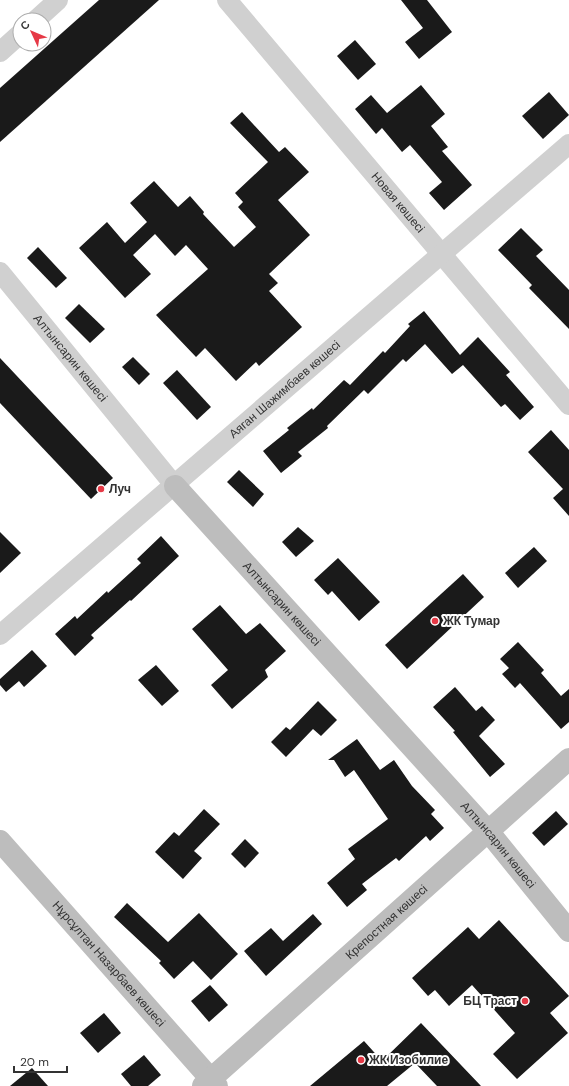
<svg xmlns="http://www.w3.org/2000/svg" width="569" height="1086" font-family="'DM Sans',sans-serif">
	<style>
		.building { fill: #1a1a1a }
		.lines { fill: none; stroke-linecap: round; stroke-linejoin: round }
		.street { stroke: #d0d0d0; stroke-width: 20 }
		.secondary { stroke: #bdbdbd; stroke-width: 22 }
		.poi-dot { fill: #e63946; stroke: #fff; stroke-width: 1.5 }
		.labels { text-anchor: middle; dominant-baseline: central; stroke-width: 4; stroke-linejoin: round; paint-order: stroke }
		.street-label { font-size: 12px; fill: #333; stroke: #fff }
		.poi-label { font-size: 12px; font-weight: bold; fill: #333; stroke: #fff; text-anchor: start }
	</style>
	<rect width="100%" height="100%" fill="#fff"/>
	<!-- building -->
	<g class="building">
		<polygon points="99,0 159,0 0,142 0,88"/>
		<polygon points="401,0 427,0 452,32 419,59 405,42 423,28"/>
		<polygon points="355,40 376,64 358,80 337,56"/>
		<polygon points="421,85 445,114 431,126 448,147 442,151 472,185 444,210 429,193 442,182 410,145 402,152 382,128 376,134 355,109 371,95 387,113"/>
		<polygon points="549,92 569,115 543,139 522,116"/>
		<polygon points="242,112 279,152 285,147 309,172 278,200 310,235 269,274 278,283 269,291 302,327 259,366 256,362 236,381 205,348 196,357 156,315 208,269 186,245 175,256 155,234 133,255 151,274 125,298 79,248 107,222 125,243 147,222 130,203 154,181 178,207 190,196 204,212 203,214 234,247 256,227 238,207 243,202 235,193 268,162 230,123"/>
		<polygon points="521,228 543,250 536,256 569,290 569,329 529,288 532,285 498,250"/>
		<polygon points="38,247 67,278 56,288 27,258"/>
		<polygon points="79,304 105,329 90,343 65,318"/>
		<polygon points="424,311 460,355 478,337 510,372 506,375 534,407 520,420 505,404 501,407 463,365 452,374 425,344 406,362 403,359 368,394 364,390 327,426 328,428 298,452 302,456 281,473 263,451 289,430 287,428 312,408 313,410 344,380 350,385 383,351 385,353 410,326 408,324"/>
		<polygon points="133,357 150,374 139,385 122,367"/>
		<polygon points="0,358 113,478 91,499 0,403"/>
		<polygon points="177,370 211,407 197,420 163,383"/>
		<polygon points="551,430 569,450 569,516 553,498 563,489 528,452"/>
		<polygon points="239,470 264,494 253,507 227,482"/>
		<polygon points="298,527 314,541 296,557 282,542"/>
		<polygon points="0,532 21,553 0,573"/>
		<polygon points="161,536 179,556 131,601 130,600 91,635 94,638 75,656 55,634 75,616 77,619 107,591 108,593 141,563 137,559"/>
		<polygon points="534,547 547,561 518,588 505,573"/>
		<polygon points="338,558 380,602 359,621 332,591 328,595 314,580"/>
		<polygon points="463,574 484,597 407,669 385,645"/>
		<polygon points="220,605 246,634 260,623 286,651 265,670 268,677 232,709 211,685 228,670 192,629"/>
		<polygon points="518,642 544,670 541,673 561,696 569,689 569,722 561,729 520,683 515,688 502,674 509,668 500,659"/>
		<polygon points="32,650 47,666 24,687 19,681 6,692 0,685 0,679"/>
		<polygon points="156,665 179,691 162,706 138,680"/>
		<polygon points="455,687 476,711 482,706 495,720 479,736 505,764 490,777 453,732 455,731 433,707"/>
		<polygon points="318,701 337,720 321,736 313,729 286,757 271,742 286,727 290,730"/>
		<polygon points="357,739 380,770 394,760 412,786 435,810 431,814 444,828 430,841 426,836 399,861 396,858 362,884 367,890 347,907 327,883 355,859 348,849 388,819 354,770 345,777 334,760 328,760"/>
		<polygon points="204,809 220,824 194,851 202,858 183,879 155,852 174,832 179,836"/>
		<polygon points="556,811 568,824 544,846 532,833"/>
		<polygon points="245,839 259,853 245,868 231,854"/>
		<polygon points="127,903 168,942 199,913 238,954 211,980 193,961 174,979 159,963 161,961 114,917"/>
		<polygon points="313,914 322,924 266,976 244,951 271,928 283,941"/>
		<polygon points="499,920 569,996 550,1013 568,1033 517,1079 493,1054 515,1033 472,985 449,1006 435,990 428,996 412,978 468,927 479,939"/>
		<polygon points="210,985 228,1005 209,1022 191,1001"/>
		<polygon points="104,1013 121,1033 98,1053 80,1033"/>
		<polygon points="421,1023 481,1086 437,1086 415,1063 387,1086 310,1086 364,1041 382,1061"/>
		<polygon points="144,1055 161,1075 148,1086 131,1086 121,1074"/>
		<polygon points="32,1068 48,1086 10,1086"/>
	</g>
	<g class="lines">
		<!-- street -->
		<g class="street">
			<path id="s1" d="M227 0 569 405"/>
			<polyline points="36,20 58,0"/>
			<polyline points="0,52 20,34"/>
			<path id="s2" d="M0 272 175 486"/>
			<path id="s3" d="M0 635 569 144"/>
		</g>
		<!-- secondary -->
		<g class="secondary">
			<path id="s4" d="M175 486 488 831 569 931"/>
			<path id="s5" d="M0 841 217 1086"/>
			<path id="s6" d="M203 1086 569 759"/>
		</g>
	</g>
	<!-- markers -->
	<g class="poi-dot">
		<circle cx="101" cy="489" r="4"/>
		<circle cx="435" cy="621" r="4"/>
		<circle cx="525" cy="1001" r="4"/>
		<circle cx="361" cy="1060" r="4"/>
	</g>
	<g class="labels">
		<!-- street labels -->
		<g class="street-label">
			<text stroke="none"><textPath href="#s1" startOffset="265">Новая көшесі</textPath></text>
			<text stroke="none"><textPath href="#s2" startOffset="111">Алтынсарин көшесі</textPath></text>
			<text stroke="none"><textPath href="#s3" startOffset="376">Аяган Шажимбаев көшесі</textPath></text>
			<text stroke="none"><textPath href="#s4" startOffset="159">Алтынсарин көшесі</textPath></text>
			<text stroke="none"><textPath href="#s4" startOffset="483">Алтынсарин көшесі</textPath></text>
			<text stroke="none"><textPath href="#s6" startOffset="246">Крепостная көшесі</textPath></text>
			<text stroke="none"><textPath href="#s5" startOffset="164">Нұрсұлтан Назарбаев көшесі</textPath></text>
		</g>
		<!-- poi labels -->
		<g class="poi-label">
			<text x="109" y="489">Луч</text>
			<text x="443" y="621">ЖК Тумар</text>
			<text x="517" y="1001" text-anchor="end">БЦ Траст</text>
			<text x="369" y="1060">ЖК Изобилие</text>
		</g>
	</g>
	<!-- north arrow -->
	<g transform="translate(32 32) rotate(314)"><circle r="19" fill="#ffffff" stroke="#adadad"/>
	<path d="M0-3L7 15L0 10L-7 15Z" fill="#e63946"/>
	<text y="-6" font-size="11" font-weight="bold" text-anchor="middle" fill="#333333">С</text>
	</g>
	<!-- scale -->
	<path d="M14 1066v6h53v-6" fill="none" stroke="#333333" stroke-width="2"/>
	<text x="20" y="1066" font-size="12" fill="#333333" stroke="#ffffff" stroke-width="3" paint-order="stroke">20 m</text>
</svg>
